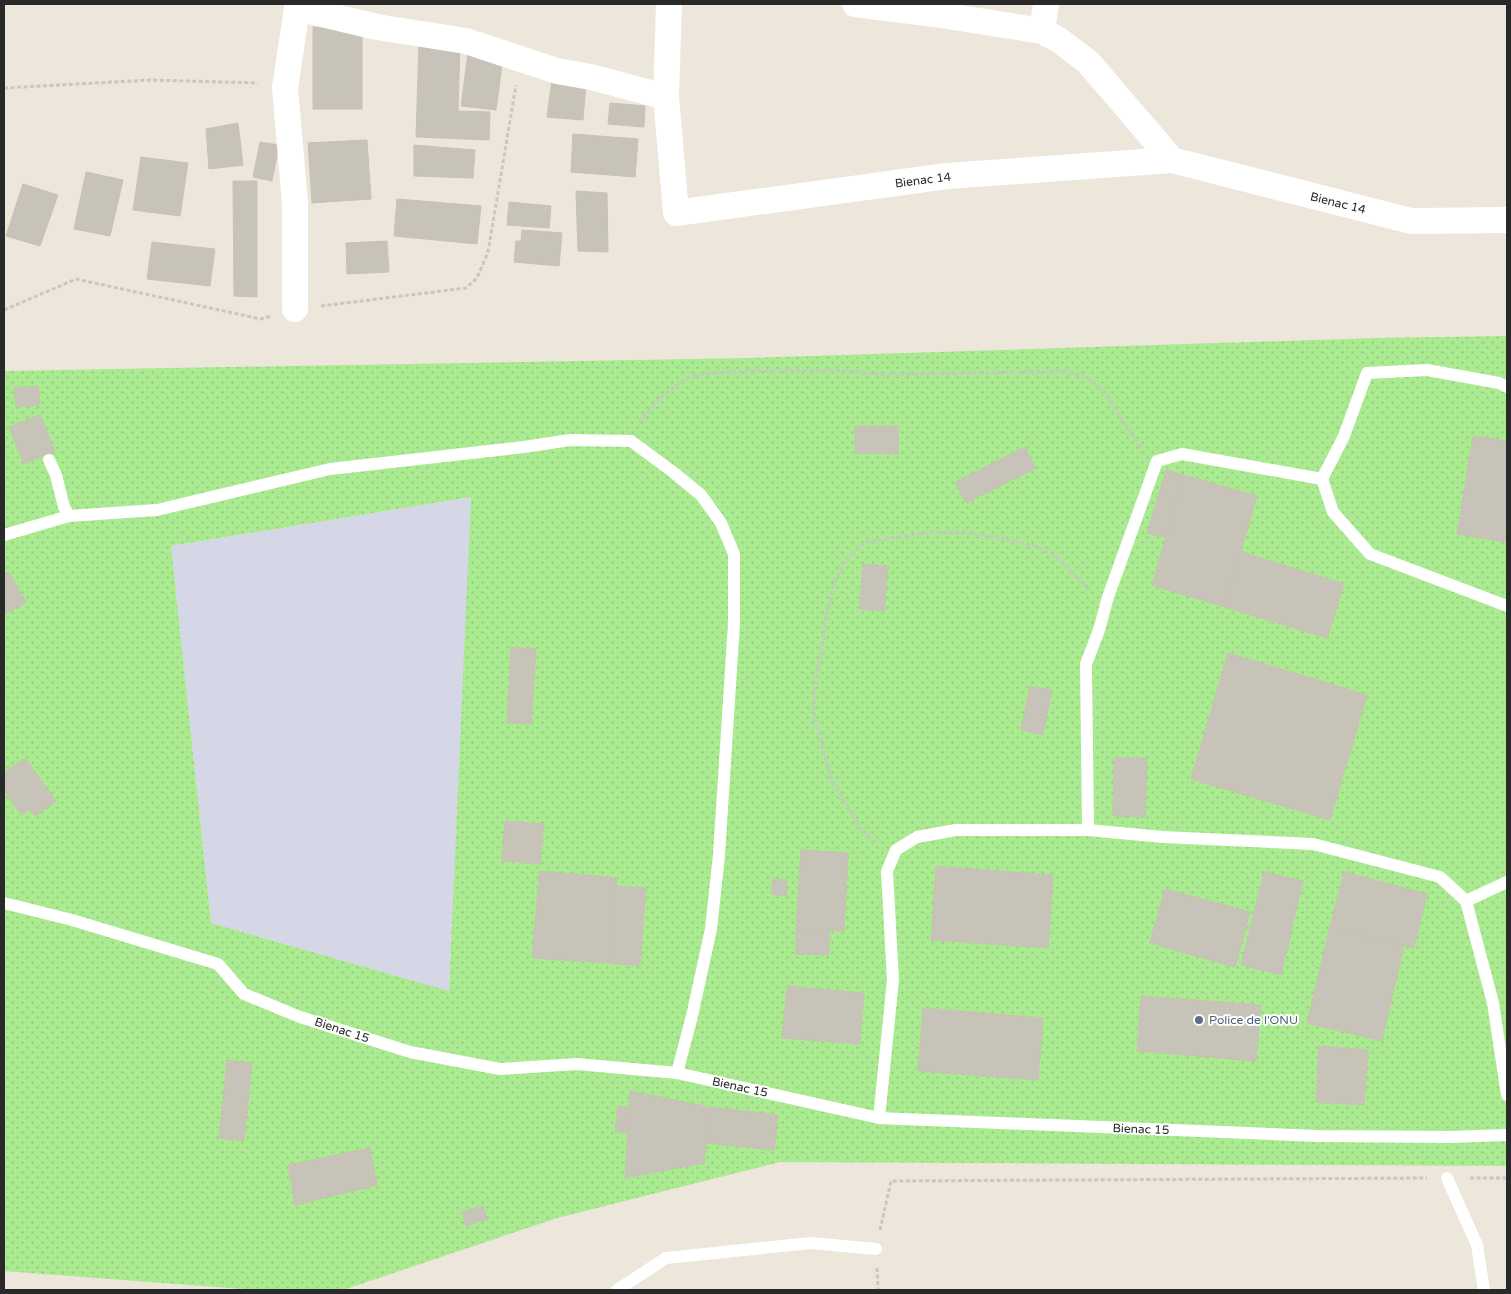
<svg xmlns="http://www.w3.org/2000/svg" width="1511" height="1294" font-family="'Varela Round',sans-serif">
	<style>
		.airport { fill: #d5d7e6 }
		.grass { fill: url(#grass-dots); fill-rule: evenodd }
		.building { fill: #c8c3b9; stroke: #c9c2b3 }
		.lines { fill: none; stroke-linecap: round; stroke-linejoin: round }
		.path { stroke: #c7c7c7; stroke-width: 3; stroke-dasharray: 4 2.5; stroke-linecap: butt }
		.lane { stroke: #fff; stroke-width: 12 }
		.street { stroke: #fff; stroke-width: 26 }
		.service-dot { fill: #5c6f8a; stroke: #fff; stroke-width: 2 }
		.labels { text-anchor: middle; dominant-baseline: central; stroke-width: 4; stroke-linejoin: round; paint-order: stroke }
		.street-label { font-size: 12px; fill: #292929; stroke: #fff }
		.service-label { font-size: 12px; fill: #4e5e75; stroke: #fff; text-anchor: start }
	</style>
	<defs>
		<pattern id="grass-dots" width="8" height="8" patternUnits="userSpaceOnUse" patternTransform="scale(1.25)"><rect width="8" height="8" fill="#aaea90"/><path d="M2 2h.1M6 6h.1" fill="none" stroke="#92c97c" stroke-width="1.8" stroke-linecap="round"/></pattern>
	</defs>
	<rect width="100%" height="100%" fill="#ede6da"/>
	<!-- airport -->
	<polygon class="airport" points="472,497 449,991 211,923 171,546"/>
	<!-- grass -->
	<path class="grass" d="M1507 336V1166L780 1162 557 1218 343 1290H257L4 1271V371L749 358 1378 338ZM471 497 449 991 211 923 171 546Z"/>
	<!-- building -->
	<g class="building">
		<rect x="313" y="27" width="49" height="82"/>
		<polygon points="419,44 460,45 458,111 490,112 489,140 416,137"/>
		<polygon points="468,53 503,58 496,110 461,106"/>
		<polygon points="552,80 586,83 583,120 547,117"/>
		<polygon points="610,103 645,106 644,127 608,124"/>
		<polygon points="238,123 243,165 209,169 206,129"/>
		<polygon points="573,134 638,139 635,177 571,172"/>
		<polygon points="367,140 371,199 312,203 308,143"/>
		<polygon points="260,142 279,145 272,181 253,177"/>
		<polygon points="414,145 475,150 473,178 414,176"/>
		<polygon points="141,157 188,163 180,216 133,210"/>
		<polygon points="86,172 123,180 110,236 74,229"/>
		<polygon points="233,181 257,181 257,297 234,296"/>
		<polygon points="23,184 58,195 40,246 6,236"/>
		<polygon points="576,191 607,193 608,252 578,251"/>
		<polygon points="397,199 481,206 477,244 394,236"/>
		<polygon points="509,202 551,206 549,228 507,225"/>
		<polygon points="522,230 562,233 559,266 514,262 516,241 521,241"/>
		<polygon points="387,241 389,272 347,274 346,243"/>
		<polygon points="152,242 215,249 210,286 147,279"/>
		<polygon points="38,386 40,405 16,407 14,388"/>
		<polygon points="40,415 55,451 24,464 9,427"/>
		<polygon points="855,426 899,426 898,454 855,453"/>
		<polygon points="1473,436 1507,441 1507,526 1505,542 1457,534"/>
		<polygon points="1025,447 1036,468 966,503 955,482"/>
		<polygon points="1166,470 1184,475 1166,538 1147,533"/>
		<polygon points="1184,475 1257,496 1225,607 1152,585"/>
		<polygon points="1242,552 1344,584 1327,638 1225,607"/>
		<polygon points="863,564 888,566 884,611 859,609"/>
		<polygon points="9,572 26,602 4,615 4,574"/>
		<polygon points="511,647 536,649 531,724 507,723"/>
		<polygon points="1228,653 1367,695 1330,820 1191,779"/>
		<polygon points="1030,686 1052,690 1043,735 1021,730"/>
		<polygon points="25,758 56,801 35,816 30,809 21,815 4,791 4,773"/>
		<polygon points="1114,758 1147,758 1145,817 1113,816"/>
		<polygon points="505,821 544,824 540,864 502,861"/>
		<polygon points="801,850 848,853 844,931 796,929"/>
		<polygon points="936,866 1053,875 1048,948 931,940"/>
		<polygon points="540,871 617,878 610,963 532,958"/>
		<polygon points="1264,872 1303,881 1281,975 1241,965"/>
		<polygon points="1344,872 1427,894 1414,948 1330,927"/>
		<polygon points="773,879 787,880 786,896 771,894"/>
		<polygon points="616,886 646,888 640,966 610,963"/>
		<polygon points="1165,889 1250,912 1235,967 1150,943"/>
		<polygon points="1330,927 1404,946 1382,1041 1307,1023"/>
		<polygon points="796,929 830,930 829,955 796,954"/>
		<polygon points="787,986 864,993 860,1044 782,1038"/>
		<polygon points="1141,996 1261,1005 1256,1061 1137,1051"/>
		<polygon points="923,1008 1043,1018 1038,1080 918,1071"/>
		<polygon points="1319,1046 1368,1050 1364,1105 1316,1102"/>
		<polygon points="227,1060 252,1063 244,1141 219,1138"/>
		<polygon points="630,1091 709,1107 704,1163 625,1178"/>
		<polygon points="618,1106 629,1107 628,1133 615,1132"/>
		<polygon points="709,1107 778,1115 774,1150 705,1143"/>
		<polygon points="370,1148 377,1185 295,1205 288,1165"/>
		<polygon points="483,1206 487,1219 466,1226 462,1212"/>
	</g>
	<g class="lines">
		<!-- path -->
		<g class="path">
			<polyline points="4,88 150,80 258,83"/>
			<polyline points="321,306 466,288 477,278 488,252 516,85"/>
			<polyline points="4,310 76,279 261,319 271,316"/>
			<polyline points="639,422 658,400 685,379 710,373 749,371 849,371 888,375 1065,371 1088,378 1107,394 1119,416 1142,449"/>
			<polyline points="876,843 860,828 831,779 815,719 814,707 816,680 824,637 825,621 835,581 847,559 865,542 928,533 963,532 990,536 1035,546 1056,557 1089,589"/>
			<polyline points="1470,1178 1507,1178"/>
			<polyline points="880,1230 891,1181 1427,1178"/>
			<polyline points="877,1268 878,1290"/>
		</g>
		<!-- lane -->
		<g class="lane">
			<polyline points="49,460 56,475 64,507 69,516"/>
			<polyline points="1322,479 1333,512 1370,554 1507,606"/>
			<polyline points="4,535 69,516 157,510 330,469 524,447 570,440 631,441 673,472 701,495 721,523 734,554 734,623 719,855 711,929 692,1016 677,1073"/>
			<polyline points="1088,830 1086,664 1099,630 1108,597 1157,461 1182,454 1322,479 1344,436 1367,373 1427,370 1499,383 1507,387"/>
			<polyline points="1507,882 1466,901 1493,1003 1507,1095"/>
			<polyline points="4,903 72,920 218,964 244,994 300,1017 410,1052 500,1069 577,1064 677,1073 879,1118 1318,1136 1450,1137 1507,1135"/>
			<polyline points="879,1118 893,980 887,871 896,850 917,837 956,830 1088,830 1163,837 1313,844 1440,877 1466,901"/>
			<polyline points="1447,1178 1477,1245 1484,1290"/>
			<polyline points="617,1290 666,1258 811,1243 876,1249"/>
		</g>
		<!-- street -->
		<g class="street">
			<polyline points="298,4 297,8 377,27 466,41 557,71 591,77 666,97"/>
			<polyline points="669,4 666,97 676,213 947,176 1172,160"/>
			<polyline points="855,4 935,14 1042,31 1059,40 1088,62 1172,160 1411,221 1507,220"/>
			<polyline points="1042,31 1046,4"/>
			<polyline points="295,309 295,203 285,88 297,8"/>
		</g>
	</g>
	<!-- markers -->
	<circle class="service-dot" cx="1199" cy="1020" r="5"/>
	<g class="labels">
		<!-- street labels -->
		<g class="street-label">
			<text transform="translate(923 180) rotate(-7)">Bienac 14</text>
			<text transform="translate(1338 203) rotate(14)">Bienac 14</text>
			<text transform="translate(342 1030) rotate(18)">Bienac 15</text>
			<text transform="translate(740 1087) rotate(12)">Bienac 15</text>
			<text transform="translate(1141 1129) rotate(2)">Bienac 15</text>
		</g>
		<!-- service labels -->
		<g class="service-label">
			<text x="1209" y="1020">Police de l'ONU</text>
		</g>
	</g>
	<!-- border -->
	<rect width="1511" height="1294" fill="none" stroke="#292929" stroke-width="10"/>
</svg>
